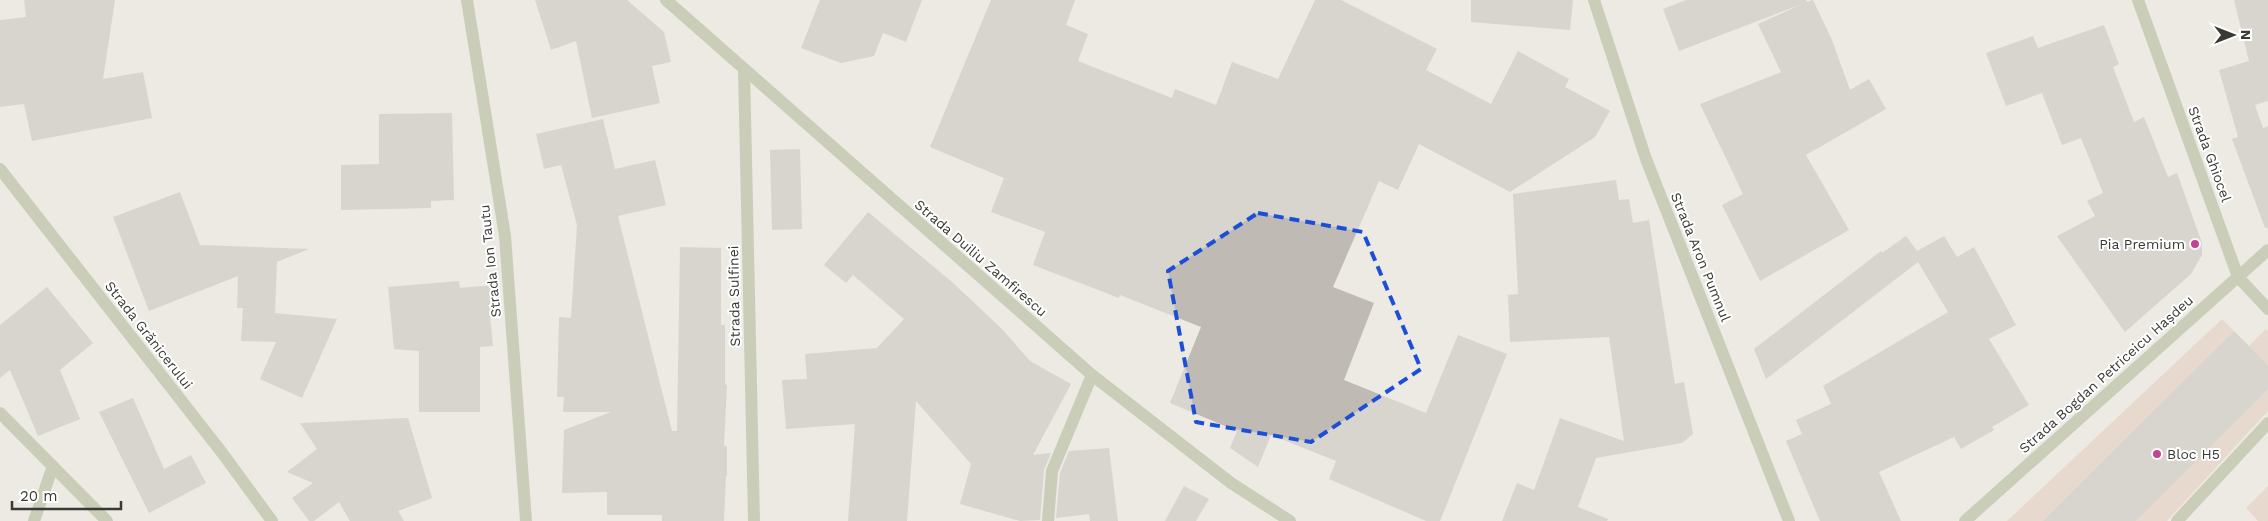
<svg xmlns="http://www.w3.org/2000/svg" width="2268" height="521" font-family="'Work Sans',sans-serif">
	<style>
		.green { fill: #e3c6b4 }
		.building { fill: #bfbab4 }
		.lines { fill: none; stroke-linecap: round; stroke-linejoin: round }
		.lane { stroke: #a0ad85; stroke-width: 12 }
		.street { stroke: #a0ad85; stroke-width: 12 }
		.marked { fill: none; stroke: #1d4ed8; stroke-width: 4; stroke-dasharray: 10 6; stroke-linejoin: round }
		.poi-dot { fill: #c14494; stroke: #fff; stroke-width: 2 }
		.labels { text-anchor: middle; dominant-baseline: central; stroke-width: 4; stroke-linejoin: round; paint-order: stroke }
		.street-label { font-size: 14px; fill: #393936; stroke: #fff }
		.poi-label { font-size: 14px; fill: #393936; stroke: #fff; text-anchor: end }
	</style>
	<rect width="100%" height="100%" fill="#eceae3"/>
	<!-- green -->
	<g class="green">
		<polygon points="2222,319 2234,331 2050,521 2007,521"/>
		<polygon points="2266,329 2268,331 2268,365 2249,346"/>
		<polygon points="2268,390 2268,411 2167,521 2136,521"/>
		<polygon points="2268,486 2268,521 2258,521 2246,508"/>
	</g>
	<!-- building -->
	<g class="building">
		<polygon points="24,0 115,0 103,79 143,72 152,118 32,141 24,104 0,107 0,20 26,17"/>
		<polygon points="535,0 627,0 664,32 671,62 652,66 660,103 592,118 576,41 551,50"/>
		<polygon points="820,0 922,0 906,42 883,33 874,56 841,63 801,48"/>
		<polygon points="991,0 1075,0 1066,25 1088,34 1078,61 1172,98 1175,89 1216,105 1232,62 1278,79 1315,0 1341,0 1437,49 1426,70 1491,104 1518,51 1569,79 1565,87 1610,111 1595,137 1510,192 1419,144 1398,190 1379,181 1333,287 1374,303 1344,380 1426,413 1458,335 1507,354 1440,521 1426,521 1329,479 1336,461 1271,435 1258,467 1230,448 1237,431 1170,403 1201,327 1120,295 1119,298 1033,265 1045,232 991,212 1004,178 930,147"/>
		<polygon points="1471,0 1573,0 1570,30 1471,22"/>
		<polygon points="1686,0 1806,0 1806,2 1813,0 1832,40 1850,90 1869,79 1886,109 1806,155 1849,230 1760,281 1722,205 1743,194 1700,104 1781,72 1758,24 1802,4 1679,51 1663,9"/>
		<polygon points="2234,0 2268,0 2268,101 2255,105 2263,128 2268,126 2268,228 2265,228 2232,139 2238,137 2219,70 2249,61"/>
		<polygon points="2104,25 2119,64 2113,67 2134,122 2144,117 2168,177 2177,173 2202,243 2202,255 2191,274 2125,332 2057,236 2095,216 2087,201 2103,193 2081,138 2062,145 2042,93 2006,106 1986,53 2033,36 2038,48"/>
		<polygon points="452,113 454,200 431,201 431,208 341,210 341,165 379,164 379,114"/>
		<polygon points="603,119 615,169 655,160 666,205 618,216 672,431 677,431 680,247 721,248 721,325 725,325 725,384 727,385 724,446 727,446 727,476 726,476 724,521 662,521 662,515 607,515 607,492 562,493 564,430 611,412 563,412 564,397 557,397 559,317 571,318 577,225 561,165 544,169 536,134"/>
		<polygon points="800,149 802,229 772,230 770,150"/>
		<polygon points="1616,180 1619,200 1629,199 1633,223 1649,220 1675,384 1684,382 1693,434 1682,443 1596,458 1578,507 1608,519 1607,521 1502,521 1517,483 1534,490 1560,418 1624,441 1609,337 1510,342 1508,295 1518,294 1513,194"/>
		<polygon points="180,192 200,245 309,249 277,262 275,313 337,319 302,398 260,379 276,342 241,341 243,308 237,308 238,276 149,311 113,217"/>
		<polygon points="868,212 952,282 1002,329 1030,361 1071,384 1033,455 1051,453 1044,470 1040,520 1020,521 960,504 971,464 916,401 907,521 848,521 855,424 786,429 782,380 807,379 805,354 877,348 904,319 853,275 846,283 824,265"/>
		<polygon points="1906,236 1917,251 1944,236 1957,257 1974,247 2016,325 1989,339 2029,405 1992,427 1994,430 1961,449 1954,437 1879,472 1901,521 1820,521 1786,441 1802,434 1796,420 1831,404 1823,386 1948,312 1918,262 1766,379 1754,349 1881,251 1882,253"/>
		<polygon points="459,281 460,288 493,285 495,315 490,316 493,346 480,347 480,412 419,412 419,351 394,349 388,287"/>
		<polygon points="47,287 93,343 60,370 80,419 38,436 10,370 0,378 0,325"/>
		<polygon points="2234,331 2268,365 2268,390 2136,521 2043,521"/>
		<polygon points="133,398 164,469 191,455 206,483 149,513 99,412"/>
		<polygon points="408,418 432,498 398,511 404,521 350,521 339,502 314,521 309,521 292,498 313,483 287,472 317,449 300,423"/>
		<polygon points="1109,448 1118,521 1090,521 1089,514 1056,518 1060,473 1069,451"/>
		<polygon points="1184,486 1209,499 1196,521 1165,521"/>
	</g>
	<g class="lines">
		<!-- lane -->
		<polyline class="lane" points="2177,521 2268,423"/>
		<!-- street -->
		<g class="street">
			<polyline points="467,0 505,236 526,521"/>
			<polyline points="666,0 1092,375 1231,483 1290,521"/>
			<polyline points="1594,0 1646,159 1789,521"/>
			<polyline points="2138,0 2238,277 2268,309"/>
			<polyline points="744,69 754,521"/>
			<polyline points="0,169 223,454 272,521"/>
			<polyline points="0,413 107,521"/>
			<polyline points="34,521 53,466"/>
			<polyline points="1048,521 1052,471 1092,375"/>
			<polyline points="1965,521 2268,250"/>
		</g>
	</g>
	<!-- marked area -->
	<path d="M0 0H2268V521H0ZM1258 213 1363 232 1421 369 1311 442 1196 422 1168 271Z" fill="#eceae3" fill-opacity=".55" fill-rule="evenodd"/>
	<path class="marked" d="M1258 213 1363 232 1421 369 1311 442 1196 422 1168 271Z"/>
	<!-- markers -->
	<g class="poi-dot">
		<circle cx="2195" cy="244" r="5"/>
		<circle cx="2157" cy="454" r="5"/>
	</g>
	<g class="labels">
		<!-- street labels -->
		<g class="street-label">
			<text transform="translate(2210 154) rotate(70)">Strada Ghiocel</text>
			<text transform="translate(1701 257) rotate(68)">Strada Aron Pumnul</text>
			<text transform="translate(981 258) rotate(41)">Strada Duiliu Zamfirescu</text>
			<text transform="translate(490 261) rotate(-96)">Strada Ion Tautu</text>
			<text transform="translate(734 296) rotate(-91)">Strada Sulfinei</text>
			<text transform="translate(149 335) rotate(52)">Strada Grănicerului</text>
			<text transform="translate(2106 374) rotate(-42)">Strada Bogdan Petriceicu Hașdeu</text>
		</g>
		<!-- poi labels -->
		<g class="poi-label">
			<text x="2185" y="244">Pia Premium</text>
			<text x="2167" y="454" text-anchor="start">Bloc H5</text>
		</g>
	</g>
	<!-- north arrow -->
	<g transform="translate(2233 35) rotate(90)" stroke="#ffffff" stroke-width="4" paint-order="stroke">
	<path d="M0-4L9 19L0 12L-9 19Z" fill="#393936"/>
	<text y="-8" font-size="14" font-weight="bold" text-anchor="middle" fill="#393936">N</text>
	</g>
	<!-- scale -->
	<path d="M12 501v8h109v-8" fill="none" stroke="#393936" stroke-width="2.5"/>
	<text x="20" y="501" font-size="15" fill="#393936" stroke="#ffffff" stroke-width="4" paint-order="stroke">20 m</text>
</svg>
